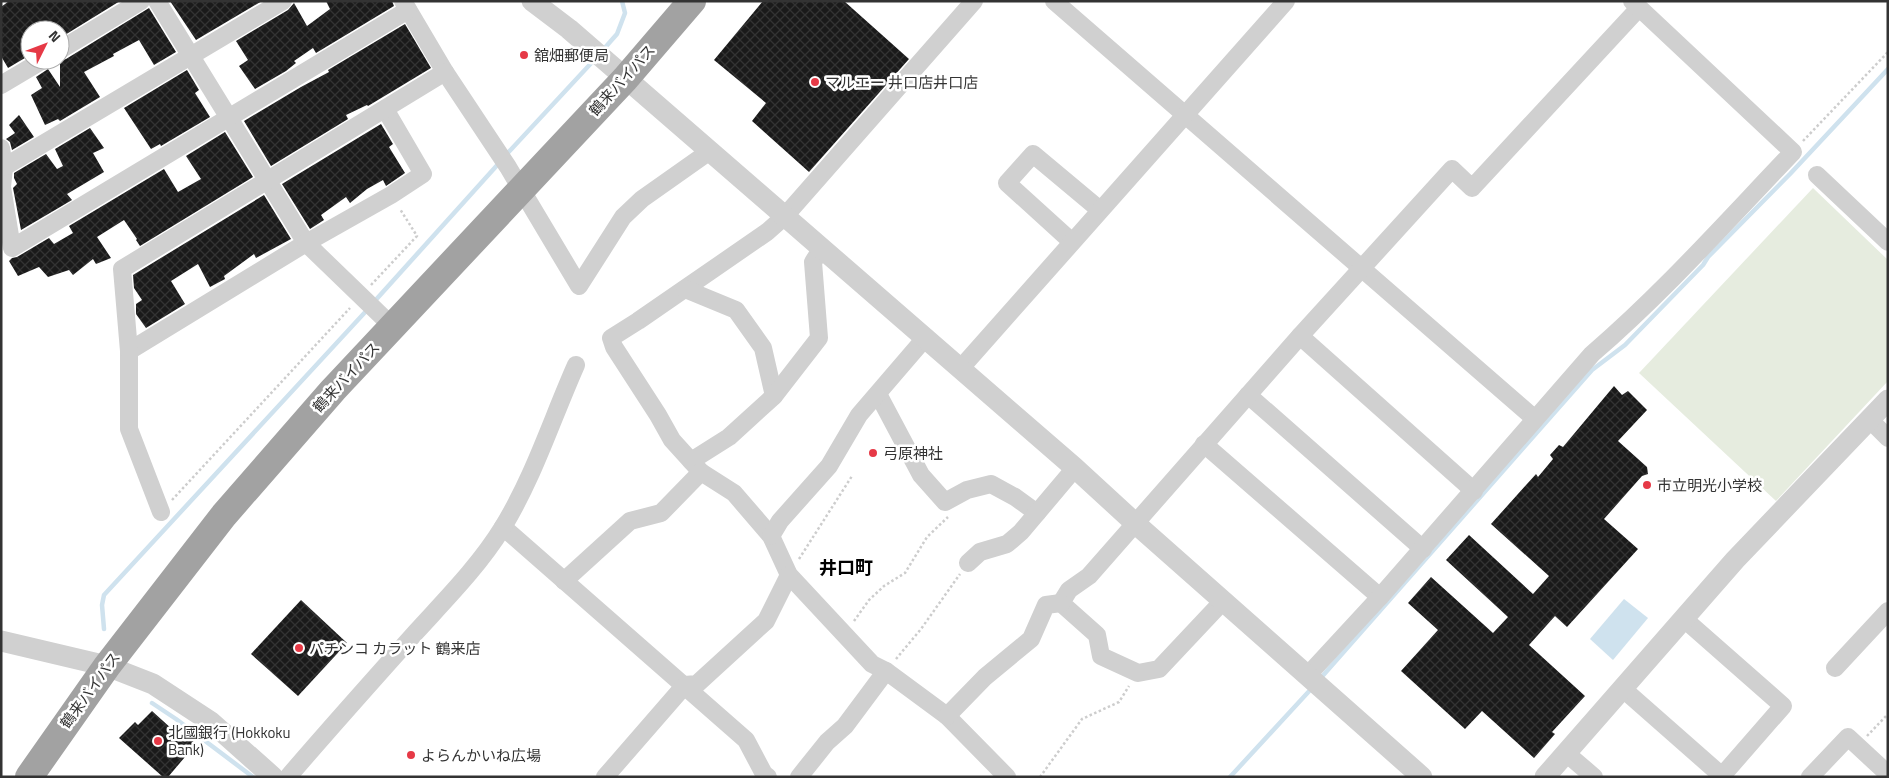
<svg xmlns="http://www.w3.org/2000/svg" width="1889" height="778" font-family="'Titillium Web','Noto Sans JP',sans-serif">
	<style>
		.pitch { fill: #e6ecdf }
		.water { fill: #cfe2ee }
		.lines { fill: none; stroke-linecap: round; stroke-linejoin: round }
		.stream { stroke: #cfe2ee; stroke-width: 4.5 }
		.building { fill: url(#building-cross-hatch) }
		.path { stroke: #cdcdcd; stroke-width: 2.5; stroke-dasharray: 2.5 2.5; stroke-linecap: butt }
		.minor { stroke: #d0d0d0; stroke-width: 18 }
		.tertiary { stroke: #d0d0d0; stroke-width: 21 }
		.trunk { stroke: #a2a2a2; stroke-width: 28 }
		.poi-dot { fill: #e63946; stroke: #fff; stroke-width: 2 }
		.labels { text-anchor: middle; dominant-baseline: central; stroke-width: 5; stroke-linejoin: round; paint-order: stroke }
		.poi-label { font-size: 15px; fill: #333; stroke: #fff; text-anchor: start }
		.street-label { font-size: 15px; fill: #333; stroke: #fff }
		.quarter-label { font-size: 18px; font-weight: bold; fill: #000; stroke: #fff }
	</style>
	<defs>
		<pattern id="building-cross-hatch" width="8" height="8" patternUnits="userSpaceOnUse" patternTransform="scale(1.25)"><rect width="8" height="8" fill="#1a1a1a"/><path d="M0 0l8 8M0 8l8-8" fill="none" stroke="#333"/></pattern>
	</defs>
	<rect width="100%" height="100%" fill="#fff"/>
	<!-- pitch -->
	<polygon class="pitch" points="1813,188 1888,260 1888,381 1776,501 1639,373"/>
	<!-- water -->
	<polygon class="water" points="1624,599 1648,618 1613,660 1590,639"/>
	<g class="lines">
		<!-- stream -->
		<g class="stream">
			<polyline points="602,51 617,34 625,13 622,1"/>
			<polyline points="505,156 595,59"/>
			<polyline points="373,303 500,162"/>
			<polyline points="104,629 102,605 104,595 368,309"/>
			<polyline points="1319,680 1592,370 1625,345 1703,265 1708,257 1790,174 1888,69"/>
			<polyline points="152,703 176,719 253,777"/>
			<polyline points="1230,777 1312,688"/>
		</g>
	</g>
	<!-- building -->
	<g class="building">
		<polygon points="9,1 120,1 60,38 60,30 30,30 30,55 8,68 1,56 1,7"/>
		<polygon points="170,1 262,1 196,40"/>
		<polygon points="326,1 392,1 394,6 316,53 313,48 294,61 296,63 286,71 255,89 239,66 248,60 236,41 288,10 294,3 307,26 330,9"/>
		<polygon points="763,1 844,1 909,59 809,172 752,121 766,103 714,60"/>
		<polygon points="149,8 176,52 154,65 139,40 113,54 114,56 84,72 100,97 60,121 58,119 45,125 31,95 42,88 36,77 48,69 60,87 60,61 66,59"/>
		<polygon points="405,24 431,68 368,106 367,105 346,115 348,119 271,166 244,121 301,87 329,72 328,70"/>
		<polygon points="187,70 199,90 195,93 210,117 161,146 160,144 151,149 124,108"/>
		<polygon points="19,115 34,137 12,150 10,142 6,139 15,133 9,125"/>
		<polygon points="381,124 393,144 389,147 405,173 386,186 383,180 367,189 350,203 346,197 321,215 324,220 310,229 282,184"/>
		<polygon points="90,128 104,148 93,153 104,172 67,194 72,200 21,230 13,188 17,184 14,178 14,173 46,154 57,169 63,166 55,149"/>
		<polygon points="225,132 253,177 140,246 136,240 137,239 124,220 97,237 111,258 96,264 93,259 73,275 69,270 48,277 39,267 18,276 9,261 12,258 17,257 49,238 54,244 73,233 69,226 164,169 178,192 201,179 186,156"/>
		<polygon points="264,195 291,239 256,258 254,254 224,276 225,279 210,287 198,264 171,281 185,304 146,328 136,314 136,304 142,300 134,288 133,275"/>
		<polygon points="1614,386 1622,395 1628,391 1647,410 1618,441 1647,467 1648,474 1642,476 1604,519 1638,549 1567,627 1555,616 1529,645 1585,696 1552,732 1555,734 1534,758 1482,711 1465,729 1401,671 1438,630 1408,603 1431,577 1493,633 1508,617 1446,560 1469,535 1533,594 1549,576 1491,524 1536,474 1538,477 1553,459 1550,455 1559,445 1563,447"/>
		<polygon points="301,600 347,643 298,696 251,654"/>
		<polygon points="152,711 173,730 177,727 196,744 168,777 163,777 119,738 135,722 138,725"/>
	</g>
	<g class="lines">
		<!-- path -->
		<g class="path">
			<polyline points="1803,141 1888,52"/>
			<polyline points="371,285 417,236 400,209"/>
			<polyline points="172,500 350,308"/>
			<polyline points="799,559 852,476"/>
			<polyline points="854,621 869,600 884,586 905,573 927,537 948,517"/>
			<polyline points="896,659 921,629 960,574"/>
			<polyline points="1867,736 1888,714"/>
			<polyline points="1040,777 1082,719 1119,702 1129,686"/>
		</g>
		<!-- minor -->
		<g class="minor">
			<polyline points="157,1 306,243 129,351 129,429 161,512"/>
			<polyline points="403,1 445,72 508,167 579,286 623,217 642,199 710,151"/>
			<polyline points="974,1 785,216 767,232 638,321 611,338 614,347 658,415 672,440 701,472 734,493 771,536 789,575 872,664 886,671 947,716 1007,777"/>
			<polyline points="1054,1 1535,419"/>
			<polyline points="60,50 141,1"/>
			<polyline points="1,85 43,60"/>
			<polyline points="385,109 423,174 391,195 306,243 393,327"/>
			<polyline points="1,148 4,167 2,187 12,248 408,10"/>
			<polyline points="4,167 283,1"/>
			<polyline points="1817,175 1888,242"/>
			<polyline points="1072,242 1007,183 1033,154 1100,210"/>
			<polyline points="685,289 736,310 763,348 774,396"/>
			<polyline points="1300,336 1474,491"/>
			<polyline points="129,351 122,269 445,72"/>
			<polyline points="960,369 1286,1"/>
			<polyline points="878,394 921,475 945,502 967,490 991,484 1015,497 1037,513"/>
			<polyline points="1248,395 1423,549"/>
			<polyline points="1870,420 1888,438"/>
			<polyline points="1204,444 1380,597"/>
			<polyline points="691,461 729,437 774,396 819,338 813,262 822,248"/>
			<polyline points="503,527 746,740 764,774 768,777"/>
			<polyline points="771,536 780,521 829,466 859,415 926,337"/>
			<polyline points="968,563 980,552 1007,544 1021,532 1075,468"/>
			<polyline points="564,581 630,521 661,513 701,472"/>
			<polyline points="1223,601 1159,669 1138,673 1101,656 1097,635 1061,603 1069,590 1089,576 1300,336 1452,169 1472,188 1639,8"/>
			<polyline points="1683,618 1783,706 1721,777"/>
			<polyline points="1835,668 1888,611"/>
			<path d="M1307 676 1380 597 1592 354C1664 292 1727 221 1793 152L1632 1"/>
			<polyline points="1622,688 1722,776"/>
			<polyline points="947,716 985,677 1031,639 1046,605 1061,603"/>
			<polyline points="1566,753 1594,777"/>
			<path d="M288 777C330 728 373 680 416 632 446 599 479 566 503 527 534 476 552 419 576 365"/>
			<polyline points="605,777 685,685 697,684 766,621 789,575"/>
			<polyline points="799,777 827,742 845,726 886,671"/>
			<polyline points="1810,777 1848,737 1888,774"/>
		</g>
		<!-- tertiary -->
		<g class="tertiary">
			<polyline points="532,1 569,29 1075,468 1136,524 1422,777"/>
			<polyline points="1,641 107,666 153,684 211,722 273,777"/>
			<polyline points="1545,777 1735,560 1888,400"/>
		</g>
		<!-- trunk -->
		<polyline class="trunk" points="29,777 107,666 224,515 333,390 625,79 692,1"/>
	</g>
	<!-- markers -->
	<g class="poi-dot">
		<circle cx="524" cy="55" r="5"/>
		<circle cx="815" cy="82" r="5"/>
		<circle cx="873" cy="453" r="5"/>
		<circle cx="1647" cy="485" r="5"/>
		<circle cx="299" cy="648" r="5"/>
		<circle cx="158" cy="741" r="5"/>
		<circle cx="411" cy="755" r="5"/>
	</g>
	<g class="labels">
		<!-- poi labels -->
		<g class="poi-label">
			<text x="534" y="55">舘畑郵便局</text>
			<text x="825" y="82">マルエー 井口店井口店</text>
			<text x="883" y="453">弓原神社</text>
			<text x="1657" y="485">市立明光小学校</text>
			<text x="309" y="648">パチンコ カラット 鶴来店</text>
			<text x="168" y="732">北國銀行 (Hokkoku<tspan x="168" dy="17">Bank)</tspan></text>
			<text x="421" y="755">よらんかいね広場</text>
		</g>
		<!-- street labels -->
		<g class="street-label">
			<text transform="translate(622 80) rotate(-48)">鶴来バイパス</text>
			<text transform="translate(346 377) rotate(-47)">鶴来バイパス</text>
			<text transform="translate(90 690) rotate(-54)">鶴来バイパス</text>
		</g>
		<!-- quarter labels -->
		<g class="quarter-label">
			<text x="846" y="567">井口町</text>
		</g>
	</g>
	<!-- border -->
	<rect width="1889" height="778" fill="none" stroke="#333333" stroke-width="5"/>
	<!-- north arrow -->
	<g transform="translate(45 45) rotate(48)"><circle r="24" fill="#ffffff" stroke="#adadad"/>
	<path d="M0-4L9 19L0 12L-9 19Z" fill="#e63946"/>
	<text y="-8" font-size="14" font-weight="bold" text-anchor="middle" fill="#333333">N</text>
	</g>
</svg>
